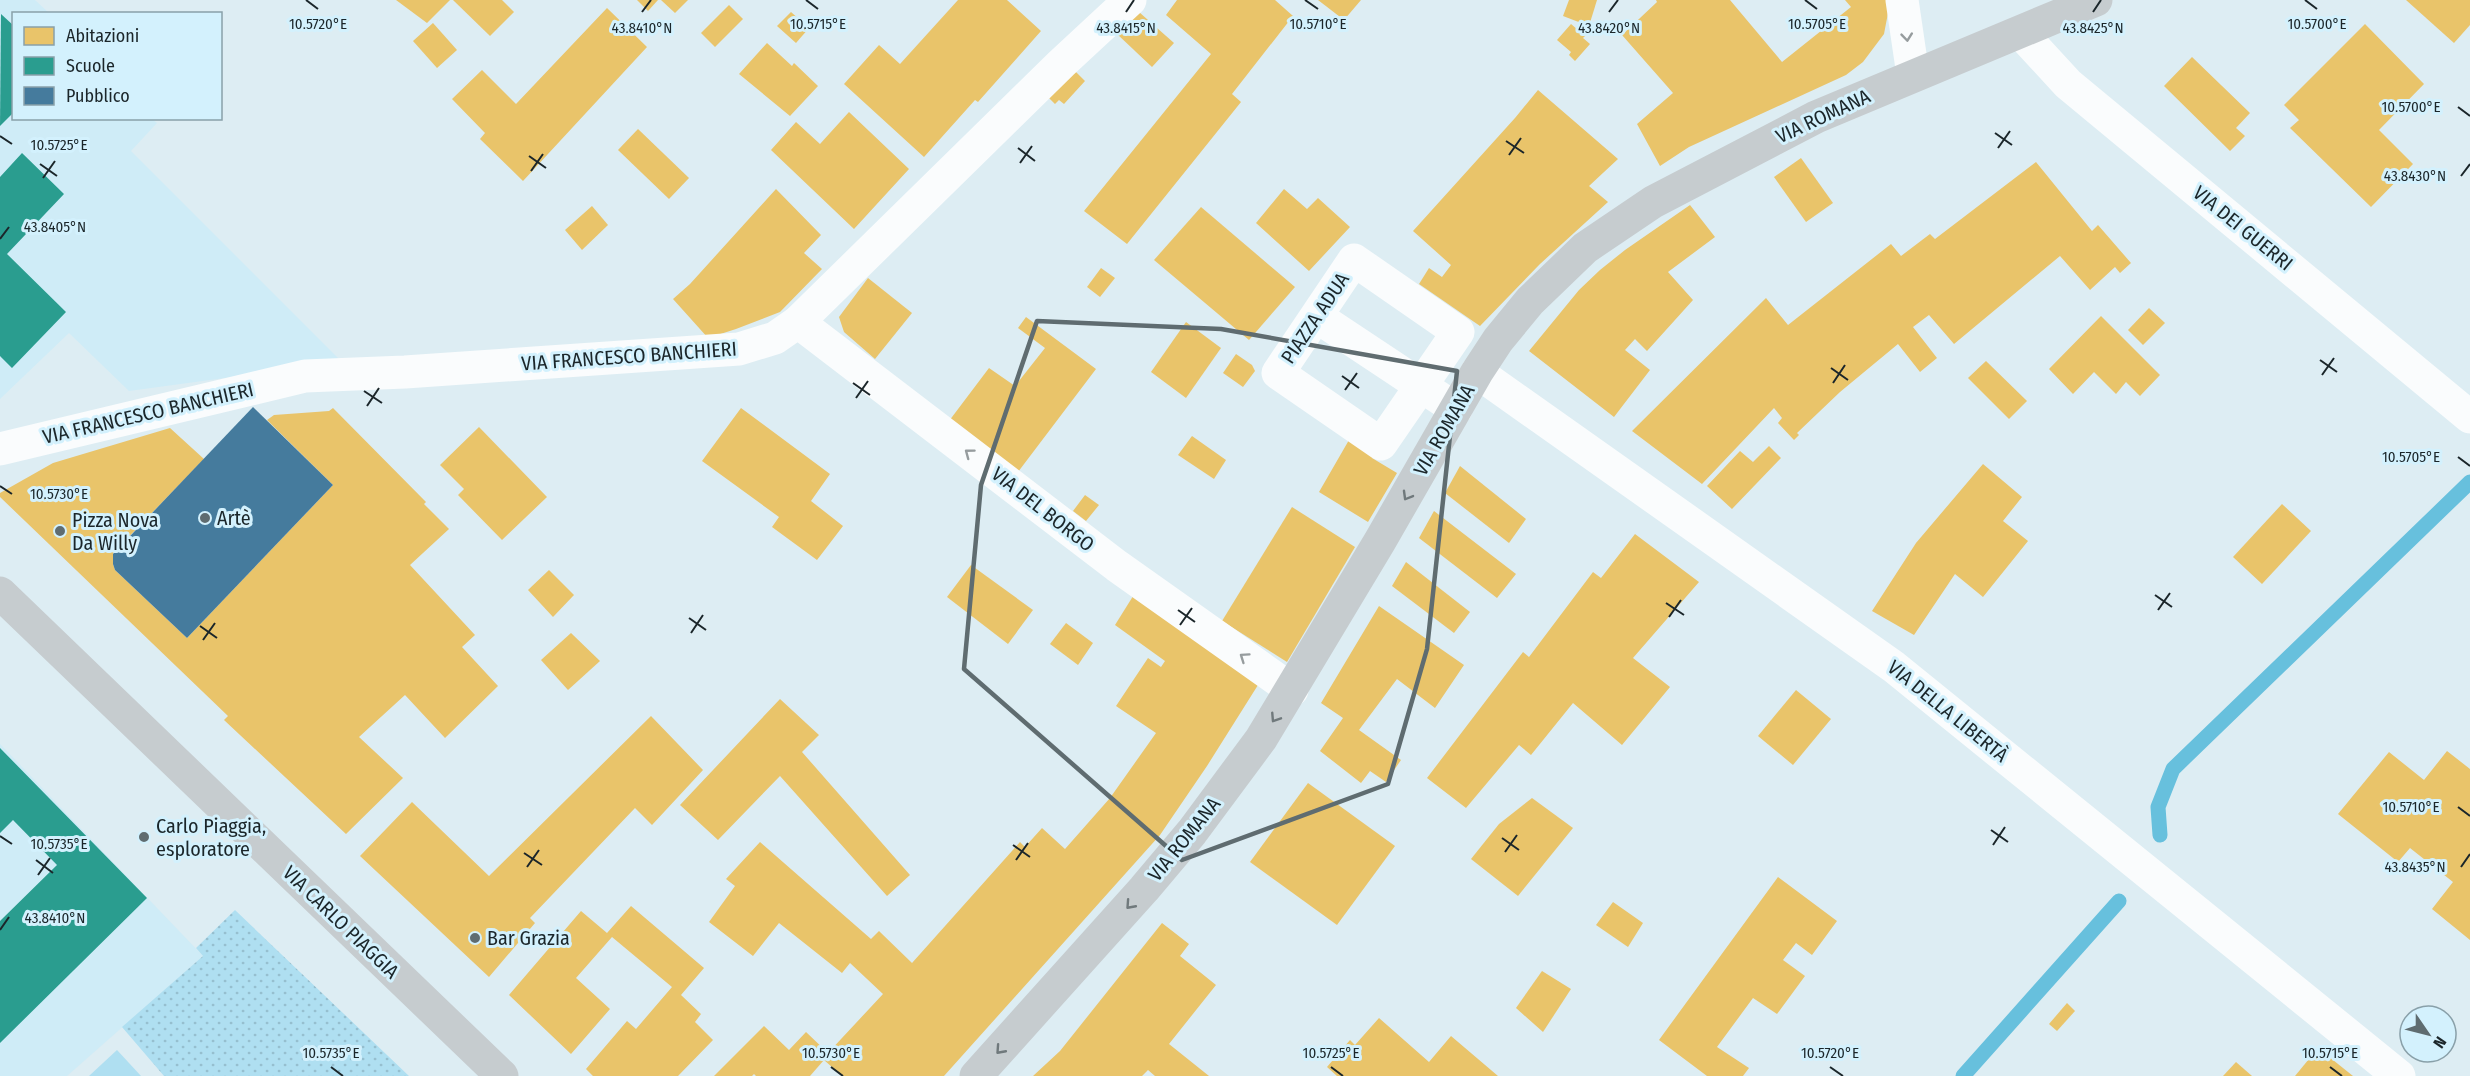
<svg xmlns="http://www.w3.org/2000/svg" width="2470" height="1076" font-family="'Fira Sans Condensed',sans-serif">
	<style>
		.built { fill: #cfecf7 }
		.grass { fill: url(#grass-dots) }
		.garden { fill: #afdff1 }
		.homes { fill: #e9c46a }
		.schools { fill: #2a9d8f }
		.public { fill: #457b9d }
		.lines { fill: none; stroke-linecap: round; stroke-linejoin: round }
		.stream { stroke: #67c0dd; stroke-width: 15 }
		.street { stroke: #fafcfd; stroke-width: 33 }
		.secondary { stroke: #c6cccf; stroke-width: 33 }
		.oneway { stroke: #969c9e }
		.oneway2 { stroke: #70797c }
		.marked { fill: none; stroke: #5f6c70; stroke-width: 4.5; stroke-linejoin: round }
		.ticks { fill: none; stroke: #1b262a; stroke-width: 2 }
		.poi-dot { fill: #5f6c70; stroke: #d3f1fd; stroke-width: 2 }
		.labels { text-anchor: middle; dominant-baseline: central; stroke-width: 6; stroke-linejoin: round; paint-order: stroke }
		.street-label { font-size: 20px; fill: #1b262a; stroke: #d3f1fd }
		.poi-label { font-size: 20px; fill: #1b262a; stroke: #d3f1fd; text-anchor: start }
		.ticks-label { font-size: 15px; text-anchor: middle; fill: #1b262a; stroke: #d3f1fd; stroke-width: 6; stroke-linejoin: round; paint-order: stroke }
	</style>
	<defs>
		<pattern id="grass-dots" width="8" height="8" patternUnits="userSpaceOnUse" patternTransform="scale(1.5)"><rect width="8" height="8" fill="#afdff1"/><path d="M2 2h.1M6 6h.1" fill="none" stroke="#96bfcf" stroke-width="1.8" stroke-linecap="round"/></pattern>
	</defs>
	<rect width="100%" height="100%" fill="#ddedf3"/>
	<!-- built -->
	<g class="built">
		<polygon points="0,0 35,0 49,13 14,14 14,118 152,119 157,123 131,151 342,362 129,391 69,333 0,399"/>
		<polygon points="0,744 203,956 67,1076 0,1076"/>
	</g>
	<!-- grass -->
	<polygon class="grass" points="235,910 409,1076 164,1076 122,1027 203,956 196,948"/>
	<!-- garden -->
	<polygon class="garden" points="117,1050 141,1076 89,1076"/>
	<!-- homes -->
	<g class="homes">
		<polygon points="396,0 450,0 427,23"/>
		<polygon points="453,0 502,0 514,12 490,36"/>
		<polygon points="637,0 658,0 648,11"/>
		<polygon points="661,0 688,0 675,13"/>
		<polygon points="958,0 1007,0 1041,31 978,102 975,100 924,157 844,84 879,45 900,64"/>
		<polygon points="1177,0 1275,0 1293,16 1232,94 1241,102 1127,244 1084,211 1211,54 1166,15"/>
		<polygon points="1318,0 1361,0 1344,20"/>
		<polygon points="1569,0 1597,0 1589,26 1563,16"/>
		<polygon points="1656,0 1730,0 1782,62 1851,7 1845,0 1887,0 1888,13 1884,34 1863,62 1846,75 1689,147 1660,166 1637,124 1673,93 1622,35 1657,2"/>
		<polygon points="2406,0 2470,0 2470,25 2454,43"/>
		<polygon points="729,5 743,19 715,47 701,33"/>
		<polygon points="607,8 647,47 523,181 480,139 485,133 452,99 482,70 516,104"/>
		<polygon points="791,12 809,28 796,43 777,26"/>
		<polygon points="1139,12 1174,43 1152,67 1117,34"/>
		<polygon points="433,23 457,50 437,68 413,41"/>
		<polygon points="1571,24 1585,36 1583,38 1590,44 1575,61 1569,55 1571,52 1557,40"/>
		<polygon points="2365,24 2424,84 2379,130 2413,164 2371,207 2290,128 2299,120 2284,105"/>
		<polygon points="767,43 792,66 794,63 818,86 790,116 739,74"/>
		<polygon points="2192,57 2250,113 2236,128 2245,136 2230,151 2164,86"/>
		<polygon points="1074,70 1085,81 1064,104 1059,100 1055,104 1048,97"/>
		<polygon points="1538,90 1618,159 1589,186 1608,202 1540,264 1480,326 1419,284 1429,268 1442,277 1451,265 1413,231 1515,118"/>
		<polygon points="849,112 909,169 854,229 771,150 796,122 820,144"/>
		<polygon points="638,129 689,178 669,199 618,150"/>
		<polygon points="1801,158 1833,203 1806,222 1774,177"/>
		<polygon points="2036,162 2092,231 2098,225 2131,263 2120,273 2115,267 2090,290 2060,256 1954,344 1929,315 1913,327 1937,358 1920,372 1898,344 1840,392 1797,433 1799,435 1794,440 1778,423 1782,418 1774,408 1702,484 1632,431 1766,298 1788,325 1891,244 1901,256 1930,234 1935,239"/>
		<polygon points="776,189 821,235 804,253 822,269 780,312 736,329 708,338 673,299 690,284"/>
		<polygon points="1284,189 1307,209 1318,198 1350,227 1309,271 1256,223"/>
		<polygon points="1690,205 1715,237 1668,272 1693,300 1647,351 1635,339 1625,350 1650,370 1614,417 1529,351 1579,290 1600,270 1625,250"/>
		<polygon points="592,206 608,225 582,250 565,230"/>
		<polygon points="1201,207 1295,287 1249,340 1154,260"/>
		<polygon points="1101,268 1115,278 1100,297 1087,287"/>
		<polygon points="868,278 912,313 875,359 844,332 839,317"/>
		<polygon points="2149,308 2165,323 2143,345 2128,330"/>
		<polygon points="2101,316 2160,375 2140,396 2126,382 2116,394 2094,372 2073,394 2049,369"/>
		<polygon points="1026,317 1096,369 1018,472 949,421 989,368 1015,386 1045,348 1018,328"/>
		<polygon points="1186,322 1221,348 1186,398 1151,372"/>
		<polygon points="1236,354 1252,365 1255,371 1243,387 1223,373"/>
		<polygon points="1986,361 2027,401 2009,419 1968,378"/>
		<polygon points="333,408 426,502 424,504 449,529 410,565 475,635 462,647 498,686 445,738 405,695 359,737 403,778 346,834 224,720 228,716 0,497 0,493 53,463 170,428 204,459 116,550 113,554 113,564 115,570 187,638 333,485 267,420 274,415 329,411"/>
		<polygon points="741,408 830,474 811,501 843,526 817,560 772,527 779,517 702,461"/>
		<polygon points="479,427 547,497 502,540 458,495 464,489 440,465"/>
		<polygon points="1192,436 1226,460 1214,479 1178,455"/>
		<polygon points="1349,440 1374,455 1372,458 1397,473 1368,522 1319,492"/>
		<polygon points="1769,446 1781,458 1732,509 1707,486 1740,451 1753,462"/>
		<polygon points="1983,464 2022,497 2003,521 2028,541 1983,597 1955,574 1914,635 1872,611 1916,543"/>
		<polygon points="1460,466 1526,519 1509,543 1445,493"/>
		<polygon points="1085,495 1099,505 1086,521 1073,511"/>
		<polygon points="2282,504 2311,531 2262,584 2233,557"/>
		<polygon points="1292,507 1355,547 1287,662 1222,621"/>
		<polygon points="1434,511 1516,574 1497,598 1419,538"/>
		<polygon points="1635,534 1699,582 1633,658 1670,687 1622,745 1573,703 1531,755 1519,745 1466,808 1427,778 1523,652 1529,657 1593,572 1601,578"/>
		<polygon points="1406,562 1470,612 1454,633 1392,586"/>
		<polygon points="971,565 1033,610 1008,644 947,597"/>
		<polygon points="549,570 574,595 553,617 528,590"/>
		<polygon points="1135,593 1258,685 1207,766 1160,835 944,1076 842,1076 824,1060 810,1076 756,1076 754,1074 752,1076 714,1076 764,1026 789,1050 806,1032 828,1053 883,994 850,963 842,973 779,923 753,956 709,922 735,886 726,879 760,842 871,939 879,931 912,963 1020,842 1025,847 1042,828 1065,849 1110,798 1156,733 1116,706 1148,658 1161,667 1165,661 1115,625"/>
		<polygon points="1379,606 1464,665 1435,708 1397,679 1359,730 1401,760 1386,782 1370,771 1361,783 1320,751 1343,718 1321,703"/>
		<polygon points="1066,623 1093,643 1078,665 1050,644"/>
		<polygon points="571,633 600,661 568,690 541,660"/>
		<polygon points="1796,690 1831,719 1793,765 1758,736"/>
		<polygon points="780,699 819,735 802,752 910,875 887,896 780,776 718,840 680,805"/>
		<polygon points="651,716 703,770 652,825 635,808 530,918 535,923 489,977 360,856 412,802 489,876"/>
		<polygon points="2447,751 2470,769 2470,940 2432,909 2453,882 2410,848 2398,862 2338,814 2389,752 2424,780"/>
		<polygon points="1308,783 1395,846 1337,925 1250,862"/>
		<polygon points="1532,798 1573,828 1518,896 1471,859 1499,824"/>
		<polygon points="1778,877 1837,921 1812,955 1796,943 1783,960 1805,976 1777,1014 1753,998 1717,1047 1749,1068 1743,1076 1707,1076 1659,1040"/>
		<polygon points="1613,902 1643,923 1628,947 1596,925"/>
		<polygon points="631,906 704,968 681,995 701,1014 695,1022 713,1040 678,1076 593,1076 586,1069 627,1021 636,1029 672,987 612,937 576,978 610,1009 571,1054 509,995 581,911 607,933"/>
		<polygon points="1162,923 1189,944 1180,956 1216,985 1169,1044 1209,1076 1155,1076 1148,1070 1142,1076 1033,1076 1060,1051"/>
		<polygon points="1542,971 1571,989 1543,1032 1516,1008"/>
		<polygon points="2067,1003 2075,1011 2057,1031 2049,1024"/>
		<polygon points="1379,1018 1429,1062 1451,1036 1498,1076 1337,1076 1327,1067 1350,1040 1355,1045"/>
		<polygon points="2318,1048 2353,1076 2295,1076"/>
		<polygon points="2236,1062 2252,1076 2223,1076"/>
	</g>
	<!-- schools -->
	<g class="schools">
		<polygon points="1,14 14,26 14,112 0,126"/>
		<polygon points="22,153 64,194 7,254 66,312 12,368 0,356 0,177"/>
		<polygon points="0,748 147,898 0,1043 0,921 57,865 13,820 0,833"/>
	</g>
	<!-- public -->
	<polygon class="public" points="253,407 333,485 187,638 115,570 113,564 113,554"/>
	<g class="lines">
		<!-- stream -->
		<g class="stream">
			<polyline points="2160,835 2158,807 2173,769 2470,482"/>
			<polyline points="1963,1076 2119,901"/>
		</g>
		<!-- street -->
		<g class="street">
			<polyline points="1902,0 1913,75"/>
			<polyline points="2021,33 2068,84 2470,417"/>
			<polygon points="1354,260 1458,332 1381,444 1278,373"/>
			<polyline points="798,322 1117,566 1292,690"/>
			<polyline points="1325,322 1456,409"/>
			<polyline points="1477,372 1894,667 2399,1076"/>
			<polyline points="0,449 305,376 405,372 739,349 775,338 798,322 1062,63 1130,0"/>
		</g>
		<!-- secondary -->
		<g class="secondary">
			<polyline points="0,593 502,1076"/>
			<polyline points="976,1076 1144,889 1192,832 1261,739 1380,541 1477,372 1498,340 1530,301 1585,248 1653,202 1816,117 2096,0"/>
		</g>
	</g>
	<!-- one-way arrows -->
	<defs><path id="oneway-chevron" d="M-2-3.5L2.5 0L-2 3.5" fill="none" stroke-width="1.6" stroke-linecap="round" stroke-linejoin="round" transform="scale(1.5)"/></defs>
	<g class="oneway">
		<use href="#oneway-chevron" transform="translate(1907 37) rotate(84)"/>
		<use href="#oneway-chevron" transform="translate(969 453) rotate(-143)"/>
		<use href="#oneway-chevron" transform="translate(1244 657) rotate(-145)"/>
	</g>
	<g class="oneway2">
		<use href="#oneway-chevron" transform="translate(1407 496) rotate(120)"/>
		<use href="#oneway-chevron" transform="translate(1275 718) rotate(123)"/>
		<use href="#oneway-chevron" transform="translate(1130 905) rotate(132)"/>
		<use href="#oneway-chevron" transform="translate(1000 1050) rotate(132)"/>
	</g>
	<!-- marked area -->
	<path class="marked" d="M1037 321 1221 329 1457 371 1427 649 1388 784 1182 860 964 669 981 485Z"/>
	<!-- ticks -->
	<path class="ticks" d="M306 0 318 9M806 0 818 9M1305 0 1318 9M1805 0 1817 9M2305 0 2317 9M642 12 651 0M1126 12 1134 0M1609 12 1618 0M2093 12 2101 0M2458 107 2470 116M1995 133 2012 145M0 136 12 144M1506 141 1524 153M1018 148 1035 161M1998 148 2010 131M1509 155 1521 138M529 156 546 168M1020 163 1032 146M40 164 57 176M531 171 543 154M2461 176 2470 164M43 178 55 161M0 239 9 227M2320 360 2337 372M1831 368 1848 380M2322 375 2334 358M1342 376 1359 388M853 383 870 395M1833 383 1845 365M1345 390 1357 373M364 391 382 403M856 398 868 381M367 406 379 388M2458 457 2470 466M0 486 12 494M2155 595 2172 607M1666 603 1684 615M1178 610 1195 622M2158 610 2170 593M1669 617 1681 600M689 618 706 630M1180 625 1192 608M200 626 217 638M691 633 703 615M203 640 215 623M2458 807 2470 816M1991 830 2008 842M0 836 12 844M1502 838 1519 850M1013 845 1030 857M1993 845 2005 827M1505 852 1517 835M524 853 542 865M36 860 53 873M1016 860 1028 843M527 867 539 850M2461 867 2470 854M38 875 50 858M0 930 9 917M331 1067 343 1076M831 1067 843 1076M1331 1067 1343 1076M1830 1067 1843 1076M2330 1067 2342 1076"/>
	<!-- markers -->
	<g class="poi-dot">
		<circle cx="205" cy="518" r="6"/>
		<circle cx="60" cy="531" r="6"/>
		<circle cx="144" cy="837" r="6"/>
		<circle cx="475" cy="938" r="6"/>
	</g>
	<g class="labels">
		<!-- street labels -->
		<g class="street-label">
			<text transform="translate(1823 116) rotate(-25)">VIA ROMANA</text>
			<text transform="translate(2243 228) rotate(39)">VIA DEI GUERRI</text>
			<text transform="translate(1315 318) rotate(-56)">PIAZZA ADUA</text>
			<text transform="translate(629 356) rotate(-4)">VIA FRANCESCO BANCHIERI</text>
			<text transform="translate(148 413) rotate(-13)">VIA FRANCESCO BANCHIERI</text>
			<text transform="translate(1444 430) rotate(-60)">VIA ROMANA</text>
			<text transform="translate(1043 509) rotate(38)">VIA DEL BORGO</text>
			<text transform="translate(1948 711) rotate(39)">VIA DELLA LIBERTÀ</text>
			<text transform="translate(1184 839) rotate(-51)">VIA ROMANA</text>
			<text transform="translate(341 922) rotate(44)">VIA CARLO PIAGGIA</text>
		</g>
		<!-- poi labels -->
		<g class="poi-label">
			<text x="217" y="518">Artè</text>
			<text x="72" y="520">Pizza Nova<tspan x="72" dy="23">Da Willy</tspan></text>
			<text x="156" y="826">Carlo Piaggia,<tspan x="156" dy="23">esploratore</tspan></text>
			<text x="487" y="938">Bar Grazia</text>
		</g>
	</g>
	<g class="ticks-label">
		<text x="318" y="29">10.5720°E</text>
		<text x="818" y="29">10.5715°E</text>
		<text x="1318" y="29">10.5710°E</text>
		<text x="1817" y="29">10.5705°E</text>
		<text x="2317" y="29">10.5700°E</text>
		<text x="642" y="33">43.8410°N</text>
		<text x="1126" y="33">43.8415°N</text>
		<text x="1609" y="33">43.8420°N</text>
		<text x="2093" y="33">43.8425°N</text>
		<text x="2411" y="112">10.5700°E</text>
		<text x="59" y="150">10.5725°E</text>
		<text x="2415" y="181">43.8430°N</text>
		<text x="55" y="232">43.8405°N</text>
		<text x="2411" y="462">10.5705°E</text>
		<text x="59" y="499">10.5730°E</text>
		<text x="2411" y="812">10.5710°E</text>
		<text x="59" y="849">10.5735°E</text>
		<text x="2415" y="872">43.8435°N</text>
		<text x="55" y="923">43.8410°N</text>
		<text x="331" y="1058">10.5735°E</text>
		<text x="831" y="1058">10.5730°E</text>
		<text x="1331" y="1058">10.5725°E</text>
		<text x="1830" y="1058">10.5720°E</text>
		<text x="2330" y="1058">10.5715°E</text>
	</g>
	<!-- legend -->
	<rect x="12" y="12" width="210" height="108" fill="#d3f1fd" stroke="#89a0a9" stroke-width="1.5"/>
	<rect x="24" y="27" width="30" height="18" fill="#e9c46a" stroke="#89a0a9" stroke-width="1.5"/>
	<text x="66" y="42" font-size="18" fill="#1b262a">Abitazioni</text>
	<rect x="24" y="57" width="30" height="18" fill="#2a9d8f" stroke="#89a0a9" stroke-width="1.5"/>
	<text x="66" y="72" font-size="18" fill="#1b262a">Scuole</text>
	<rect x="24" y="87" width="30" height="18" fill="#457b9d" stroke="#89a0a9" stroke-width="1.5"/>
	<text x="66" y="102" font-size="18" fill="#1b262a">Pubblico</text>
	<!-- north arrow -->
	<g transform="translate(2428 1034) rotate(125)"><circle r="28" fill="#d3f1fd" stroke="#89a0a9" stroke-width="1.5"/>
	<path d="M0-4.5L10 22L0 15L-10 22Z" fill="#5f6c70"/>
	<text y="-9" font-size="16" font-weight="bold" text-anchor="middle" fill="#1b262a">N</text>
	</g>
</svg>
